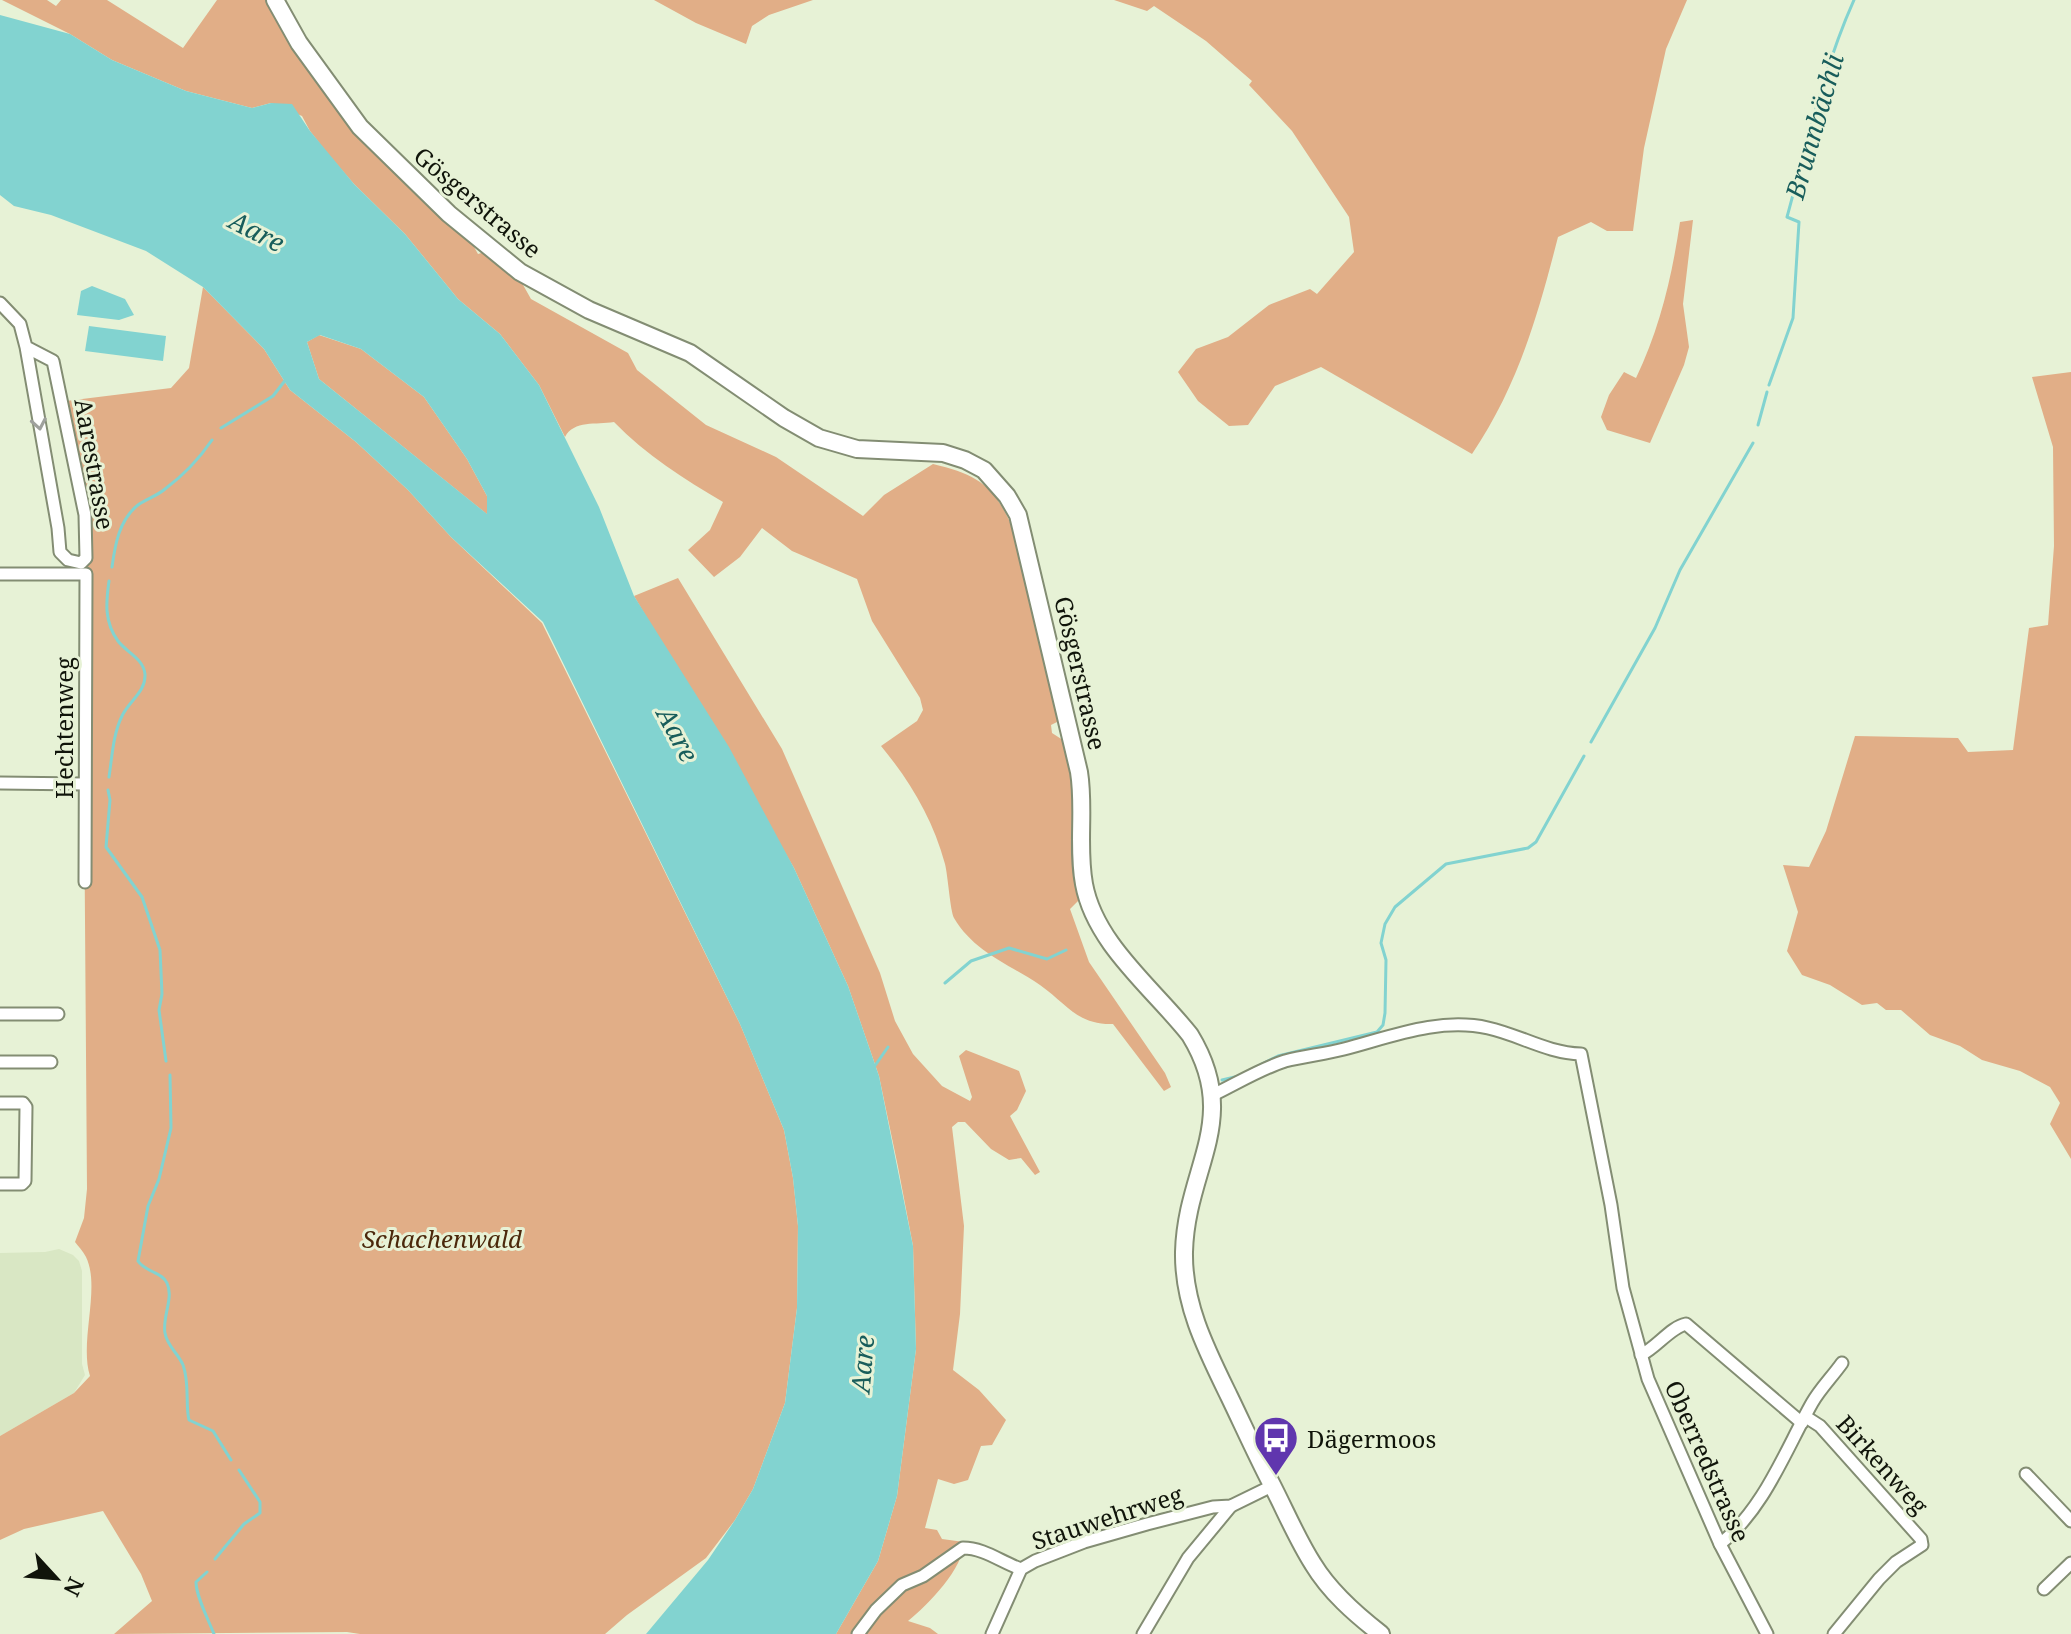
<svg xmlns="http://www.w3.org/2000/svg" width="2071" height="1634" font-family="'Noto Serif',serif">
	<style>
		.built { fill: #d9e7c4 }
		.forest { fill: #e1ae87 }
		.water { fill: #82d3d0; fill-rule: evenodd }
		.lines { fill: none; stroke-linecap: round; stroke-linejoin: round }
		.stream { stroke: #82d3d0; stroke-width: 3 }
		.street-casing { stroke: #838d73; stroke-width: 15 }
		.secondary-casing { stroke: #838d73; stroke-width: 20 }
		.street { stroke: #fff; stroke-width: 11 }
		.secondary { stroke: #fff; stroke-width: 16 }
		.oneway { stroke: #9fa19d }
		.labels { text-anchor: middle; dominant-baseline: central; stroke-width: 6; stroke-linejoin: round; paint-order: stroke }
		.street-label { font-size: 24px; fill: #10140a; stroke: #e7f2d6 }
		.park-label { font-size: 24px; font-style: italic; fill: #4b280b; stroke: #e7f2d6 }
		.poi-label { font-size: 24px; fill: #10140a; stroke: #e7f2d6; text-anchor: start }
		.water-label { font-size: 26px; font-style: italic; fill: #185d5b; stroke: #e7f2d6 }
	</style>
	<rect width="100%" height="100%" fill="#e7f2d6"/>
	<!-- built -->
	<polygon class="built" points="59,1249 73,1255 79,1261 82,1271 82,1364 85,1375 74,1393 0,1436 0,1253 45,1252"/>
	<!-- forest -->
	<g class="forest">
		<path d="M2 0H47L56 6 61 0H107L183 48 217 0H270L307 62 469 238 478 254 485 252 518 276 531 299 628 353 637 370 706 425 776 457 863 516 884 495 933 464C974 474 992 483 1010 522L1063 719 1051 725 1052 733 1069 744 1072 759 1081 898 1070 909 1089 962 1165 1073 1171 1087 1164 1091 1113 1024C1077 1025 1067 1004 1040 985 1009 964 974 952 954 918 950 910 948 876 945 864 933 819 910 781 881 746L917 721 923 710 920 698 872 621 857 579 792 551 762 528 740 557 714 577 688 550 710 530 723 502C684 479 646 455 614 422 596 425 574 420 565 437L539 385 500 334 458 299 405 234 354 184 328 154 310 131 302 116 271 103 252 108 186 91 112 60 70 34Z"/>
		<polygon points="654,0 813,0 769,15 752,26 746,44 696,23"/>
		<path d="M1114 0H1687L1666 49 1644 148 1633 231H1607L1591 222 1558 237C1538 315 1518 386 1472 454L1321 367 1275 386 1248 425 1229 426 1198 401 1178 372 1196 349 1228 337 1269 305 1310 289 1317 294 1354 252 1349 217 1292 131 1249 85 1252 81 1206 41 1154 6 1147 11Z"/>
		<path d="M1693 220 1683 304 1689 347 1684 365 1650 443 1607 430 1601 417 1609 395 1624 372 1636 378C1660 328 1672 276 1680 222Z"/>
		<path d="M203 287 264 349 290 390 356 442 408 490 451 537 542 623 740 1024 784 1130 793 1178 798 1226 797 1308 785 1403 753 1489 735 1520 706 1558 627 1615 605 1634H360L347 1632 114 1634 152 1601 141 1574 103 1511 24 1529 0 1540V1436L74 1393 90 1376C79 1341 101 1288 86 1257 83 1251 78 1246 75 1242L84 1218 87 1189 84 784 87 532 66 401 171 388 189 368Z"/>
		<polygon points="319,335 361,349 424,397 467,459 487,496 488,515 319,379 307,342"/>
		<polygon points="2071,372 2071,1159 2050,1124 2060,1103 2050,1087 2020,1071 1982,1060 1960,1046 1930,1035 1901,1010 1886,1010 1877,1003 1862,1005 1830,985 1802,975 1787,951 1798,912 1783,865 1809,867 1826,831 1855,736 1958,738 1968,752 2013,750 2029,628 2048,625 2054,546 2053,447 2032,377"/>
		<path d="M678 578 782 749 880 973 895 1021 913 1054 942 1086 970 1101 972 1097 959 1056 966 1050 1019 1071 1026 1091 1017 1110 1010 1116 1040 1172 1035 1175 1021 1158 1009 1160 991 1149 965 1122H958L952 1127 964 1226 960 1314 953 1370 979 1390 1006 1420 992 1445 981 1446 968 1480 954 1484 938 1479 925 1528 937 1530 942 1539 964 1542C964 1568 928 1605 908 1621L930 1628 938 1634H836L878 1561 897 1496 916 1349 913 1246 898 1167 879 1076 848 986 794 868 634 596Z"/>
	</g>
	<!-- water -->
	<g class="water">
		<path d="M0 15 70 34 112 60 186 91 252 108 271 103 292 104 310 131 354 184 405 234 458 299 500 334 539 385 599 507 634 596 729 747 794 868 848 986 879 1076 913 1246 916 1349 897 1496 878 1561 836 1634H646L708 1560 735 1520 753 1489 785 1403 797 1308 798 1226 793 1178 784 1130 740 1024 543 622 451 537 408 490 356 442 290 390 264 349 203 287 146 251 51 215 14 206 0 195ZM320 335 361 349 424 397 467 459 487 496V514L319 379 307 342Z"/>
		<polygon points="92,286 125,299 134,315 119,320 77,315 81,291"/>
		<polygon points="89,326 166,336 163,361 85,351"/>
	</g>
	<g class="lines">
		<!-- stream -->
		<g class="stream">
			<path d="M1769 385 1793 318 1799 222 1787 217C1807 144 1823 69 1854 0"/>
			<polyline points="1758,425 1767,392"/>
			<polyline points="221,428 273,396 287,378"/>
			<path d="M112 567C115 545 119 520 138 505 146 499 157 496 165 489 184 475 199 459 212 440"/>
			<polyline points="1591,742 1655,628 1680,570 1753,443"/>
			<path d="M109 777C112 758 113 734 122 716 129 701 146 692 145 674 143 658 126 652 118 641 104 622 106 602 109 581"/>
			<polyline points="108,790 110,800 106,847 142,897 160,950 162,994 159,1010 166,1061"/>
			<polyline points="945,983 971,961 1009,948 1047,959 1066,950"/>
			<polyline points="874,1067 888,1047"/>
			<polyline points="1256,1067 1278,1056 1377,1032 1383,1025 1385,1013 1386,960 1381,943 1385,924 1395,907 1446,864 1528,848 1536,842 1584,756"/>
			<path d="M170 1075 171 1128 159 1179 148 1206 138 1261C145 1272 162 1272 167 1283 174 1298 162 1317 165 1333 167 1346 178 1353 183 1365 190 1384 185 1404 189 1420L213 1431 231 1460"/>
			<polyline points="1222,1080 1239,1076"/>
			<polyline points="215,1559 244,1524 260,1513 260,1502 239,1470"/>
			<path d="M207 1572 196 1582C196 1596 208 1619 214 1634"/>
		</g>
		<!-- street casing -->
		<g class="street-casing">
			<g id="street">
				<polyline points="0,303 20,324 26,347 58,528 60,552 68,560 81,563 86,558 85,515 53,361 26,347"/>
				<polyline points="0,574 86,574 85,882"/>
				<polyline points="0,783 84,784"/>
				<polyline points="0,1014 58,1014"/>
				<polyline points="0,1062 51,1062"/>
				<path d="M1213 1095C1236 1084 1260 1069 1285 1061 1304 1056 1325 1054 1344 1049 1390 1037 1439 1017 1488 1028 1520 1035 1547 1053 1581 1054L1611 1205 1623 1288 1648 1379 1720 1544 1767 1634"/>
				<polyline points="0,1103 23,1103 26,1107 25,1181 22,1184 0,1184"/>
				<path d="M1641 1355C1657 1347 1671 1327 1686 1324L1802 1423"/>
				<polyline points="1806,1417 1820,1426 1921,1539 1922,1545 1896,1562 1879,1579 1834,1634"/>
				<polyline points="2026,1474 2071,1521"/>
				<path d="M1720 1544C1764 1509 1785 1451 1812 1403 1820 1389 1832 1377 1842 1363"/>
				<polyline points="2044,1589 2071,1563"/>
				<path d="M858 1634 876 1610 902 1585 923 1576 963 1548C984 1548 1001 1562 1021 1569"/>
				<polyline points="992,1634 1021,1569 1035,1561 1084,1542 1147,1524 1213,1507 1231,1506 1272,1486"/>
				<polyline points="1143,1634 1188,1558 1231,1506"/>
			</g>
		</g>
		<!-- secondary casing -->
		<g class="secondary-casing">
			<path id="secondary" d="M275 0 299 43 360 127 449 214 520 272 589 310 690 353 784 418 819 438 857 449 943 453 965 460 984 470 1007 496 1018 515 1079 772C1085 809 1077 847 1084 884 1095 944 1153 988 1190 1035 1242 1120 1186 1167 1184 1252 1183 1304 1206 1349 1229 1396 1243 1425 1256 1454 1271 1483 1285 1510 1297 1539 1313 1564 1330 1592 1355 1614 1381 1634"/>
		</g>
		<!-- street -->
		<use href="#street" class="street"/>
		<!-- secondary -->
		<use href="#secondary" class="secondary"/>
	</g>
	<!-- one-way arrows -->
	<defs><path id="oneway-chevron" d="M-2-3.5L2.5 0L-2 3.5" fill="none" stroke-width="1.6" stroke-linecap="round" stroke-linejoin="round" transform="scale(2)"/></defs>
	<use class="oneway" href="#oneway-chevron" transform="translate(39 424) rotate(80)"/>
	<!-- icons -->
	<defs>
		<g id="bus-pin" transform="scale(2.3)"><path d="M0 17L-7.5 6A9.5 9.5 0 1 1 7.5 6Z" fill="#6036ae" stroke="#e7f2d6"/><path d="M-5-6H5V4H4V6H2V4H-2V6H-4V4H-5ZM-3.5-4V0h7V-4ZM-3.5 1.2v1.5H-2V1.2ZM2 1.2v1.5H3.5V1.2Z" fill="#fff"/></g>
	</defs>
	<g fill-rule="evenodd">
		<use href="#bus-pin" x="1276" y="1438"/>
	</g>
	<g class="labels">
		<!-- street labels -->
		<g class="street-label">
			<text transform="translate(478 202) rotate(40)">Gösgerstrasse</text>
			<text transform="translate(95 464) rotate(80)">Aarestrasse</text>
			<text transform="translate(1081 673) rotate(77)">Gösgerstrasse</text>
			<text transform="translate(63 728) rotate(-90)">Hechtenweg</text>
			<text transform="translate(1708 1461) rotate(66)">Oberredstrasse</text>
			<text transform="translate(1883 1464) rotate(48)">Birkenweg</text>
			<text transform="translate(1107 1517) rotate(-18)">Stauwehrweg</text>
		</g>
		<!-- park labels -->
		<g class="park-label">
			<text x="442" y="1238">Schachenwald</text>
		</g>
		<!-- poi labels -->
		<g class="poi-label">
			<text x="1307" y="1438">Dägermoos</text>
		</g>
		<!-- water labels -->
		<g class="water-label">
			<text transform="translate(1814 126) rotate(-74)">Brunnbächli</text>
			<text transform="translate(257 231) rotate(27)">Aare</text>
			<text transform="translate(678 734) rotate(62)">Aare</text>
			<text transform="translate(862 1364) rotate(-85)">Aare</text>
		</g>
	</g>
	<!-- north arrow -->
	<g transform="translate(56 1578) rotate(116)" stroke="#e7f2d6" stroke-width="6" paint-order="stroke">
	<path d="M0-6L14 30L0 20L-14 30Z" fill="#10140a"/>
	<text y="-12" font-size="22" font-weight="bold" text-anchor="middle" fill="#10140a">N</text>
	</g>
</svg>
